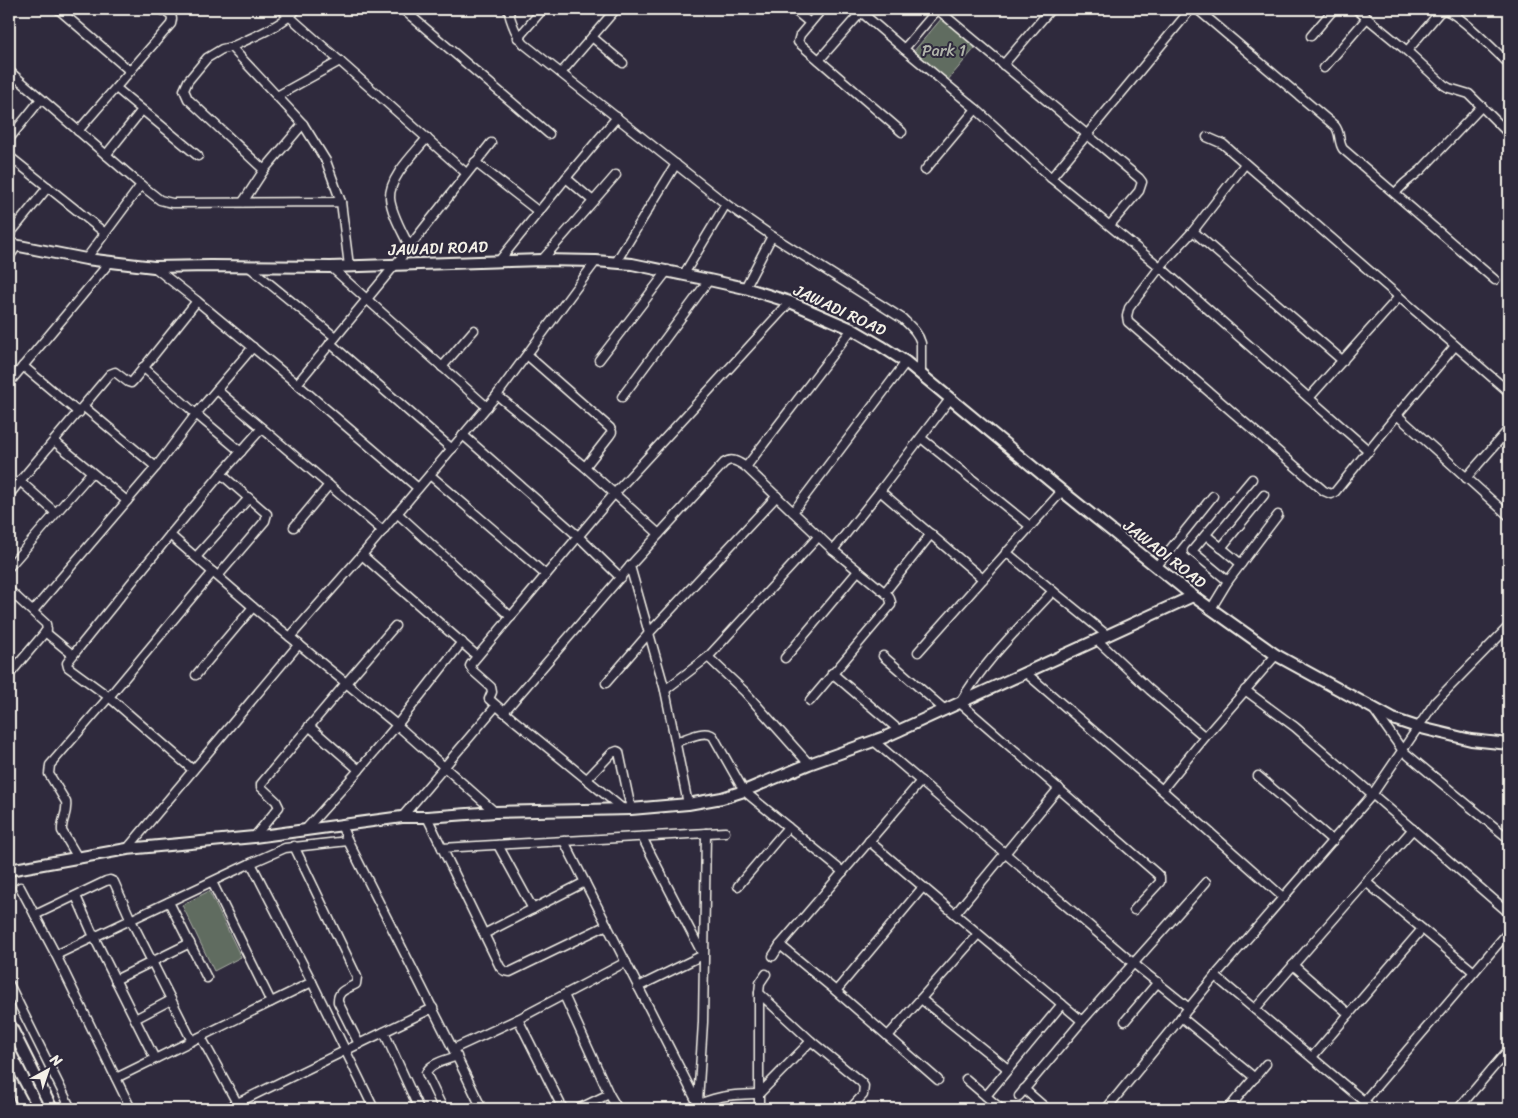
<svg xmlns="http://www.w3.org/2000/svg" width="1518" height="1118" font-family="Sriracha,sans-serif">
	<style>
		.green { fill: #606c61; stroke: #aaaea4 }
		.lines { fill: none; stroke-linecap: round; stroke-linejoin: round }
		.minor-casing { stroke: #f4f1e8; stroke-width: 11 }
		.tertiary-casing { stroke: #f4f1e8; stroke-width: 14 }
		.minor { stroke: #2f2a3d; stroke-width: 8 }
		.tertiary { stroke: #2f2a3d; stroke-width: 10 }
		.labels { text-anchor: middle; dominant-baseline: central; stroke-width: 4; stroke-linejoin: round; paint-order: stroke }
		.park-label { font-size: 16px; fill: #b1b5ab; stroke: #2f2a3d }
		.street-label { font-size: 16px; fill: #f4f1e8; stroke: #2f2a3d }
	</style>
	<rect width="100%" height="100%" fill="#2f2a3d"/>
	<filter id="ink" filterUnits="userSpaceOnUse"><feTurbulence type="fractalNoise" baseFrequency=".02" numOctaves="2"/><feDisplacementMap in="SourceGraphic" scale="10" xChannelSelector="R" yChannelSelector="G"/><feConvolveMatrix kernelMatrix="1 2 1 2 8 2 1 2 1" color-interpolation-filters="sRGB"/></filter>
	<g filter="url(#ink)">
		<!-- green -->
		<g class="green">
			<polygon points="942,18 975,48 947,81 913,52"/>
			<polygon points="209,891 241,957 214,971 182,905"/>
		</g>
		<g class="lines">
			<!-- minor casing -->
			<g class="minor-casing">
				<g id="minor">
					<polyline points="58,9 130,71"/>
					<polyline points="281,9 466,173"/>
					<polyline points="402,9 411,16 417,9"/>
					<path d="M508 9C511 22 515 34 524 44L726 204 772 236 903 319C910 326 918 332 921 343V374"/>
					<polyline points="793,9 810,23"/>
					<polyline points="822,9 800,35 798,42 902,132"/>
					<polyline points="937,9 1139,178 1142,182 1139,191 1110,225"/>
					<polyline points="938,9 904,49 976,109 1051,178 1160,267 1369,451"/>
					<path d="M1197 9 1335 126C1341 133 1338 142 1343 149L1495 280"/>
					<path d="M1356 9 1407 51 1439 13C1442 11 1443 10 1447 11 1460 15 1497 53 1509 64"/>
					<polyline points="861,12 904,49"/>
					<polyline points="411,16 549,134"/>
					<polyline points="1311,36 1334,9"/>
					<polyline points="592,37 623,63"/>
					<polyline points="518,38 543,9"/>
					<polyline points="231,47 222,49 207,58 188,81 184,90 188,99 264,170"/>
					<polyline points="1407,51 1444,85 1449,88 1469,94 1509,134"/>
					<polyline points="819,60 864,9"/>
					<polyline points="1003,65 1051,9"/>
					<polyline points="1324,68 1367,18"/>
					<polyline points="9,71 141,185 86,259"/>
					<polyline points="561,73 616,9"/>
					<polyline points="116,88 198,156"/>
					<polyline points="277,96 340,61"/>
					<polyline points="303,124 326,161 341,202"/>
					<polyline points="78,131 171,24 172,19 171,14 160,9"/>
					<polyline points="1207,137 1223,144 1509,392"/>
					<polyline points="9,139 41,99"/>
					<polyline points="106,155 142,110"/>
					<polyline points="9,156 105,233"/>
					<polyline points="475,162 539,212"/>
					<polyline points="1245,164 1193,231 1160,267 1129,308 1127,316 1128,322 1324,491 1331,494 1335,492 1397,415 1509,516"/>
					<polyline points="925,170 976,109"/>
					<polyline points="566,178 593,201"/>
					<polyline points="1051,178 1191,9"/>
					<polyline points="141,185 160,200 172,203 341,202 349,266"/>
					<polyline points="1395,193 1405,183 1421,170 1482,106"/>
					<path d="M243 202 264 170 303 124 231 47C253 37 280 27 297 9"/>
					<polyline points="1193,231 1343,361"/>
					<polyline points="9,235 48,187"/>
					<path d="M409 246C403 233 391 213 390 198 389 177 414 154 427 138"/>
					<polyline points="9,257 17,246"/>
					<polyline points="542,260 616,175"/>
					<polyline points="499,261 566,178 617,117"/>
					<polyline points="616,262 676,164"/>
					<polyline points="248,266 335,337"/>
					<polyline points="154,267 197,301 297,384"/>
					<polyline points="331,267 487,407"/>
					<polyline points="684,274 726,204"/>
					<polyline points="745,288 772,236"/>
					<polyline points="330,343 452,449"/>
					<polyline points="527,355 610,428 612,432 610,435 585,467"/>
					<polyline points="599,360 668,270"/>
					<polyline points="23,366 79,413"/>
					<polyline points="143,367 196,414 253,347"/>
					<polyline points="442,367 474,330"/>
					<polyline points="9,383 110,262"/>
					<polyline points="217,390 383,531"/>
					<polyline points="497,395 585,467 659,534"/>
					<polyline points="622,397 709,280"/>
					<polyline points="1309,398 1399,297"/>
					<polyline points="1397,415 1455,346"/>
					<polyline points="262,428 221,474 170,535 253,607 290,637"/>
					<polyline points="463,435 579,537 621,578"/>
					<polyline points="921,438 1030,526"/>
					<polyline points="54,441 127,501"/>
					<polyline points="156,467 196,414 241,452"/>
					<polyline points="746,467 793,512 906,362"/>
					<polyline points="430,475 546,575"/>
					<polyline points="1466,478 1509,429"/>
					<polyline points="418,488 297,384 395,265 491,143"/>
					<polyline points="9,495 20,481"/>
					<polyline points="793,512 833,550 889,596 891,602 891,605 810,701"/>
					<polyline points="56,513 91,473"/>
					<polyline points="397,513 511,617"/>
					<polyline points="294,527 329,485"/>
					<polyline points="1206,535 1241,564"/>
					<polyline points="1221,548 1264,495"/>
					<polyline points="833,550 880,491"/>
					<polyline points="1006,552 1053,591"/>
					<polyline points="362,555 477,656"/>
					<polyline points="196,557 249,498"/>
					<polyline points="630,566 665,690 688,804"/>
					<polyline points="9,567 56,513 20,481 110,374 115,372 128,382 131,383 133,381 197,301"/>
					<polyline points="1156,567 1213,496"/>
					<polyline points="218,576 265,521 267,514 221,474"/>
					<polyline points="983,579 1062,491"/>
					<polyline points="1228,581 1278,515"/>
					<polyline points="9,590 46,624 47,630 9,675"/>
					<polyline points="885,592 931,534"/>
					<polyline points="1211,609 1228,581 1192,551 1252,479"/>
					<polyline points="33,611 156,467 84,407"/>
					<polyline points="45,632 73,655 170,535"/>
					<path d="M1107 635 1053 591C1020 627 984 661 960 703L1156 873 1160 877V882L1134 910"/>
					<polyline points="1097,640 1150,690 1205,737"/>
					<polyline points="918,652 983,579 880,491 950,399"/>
					<polyline points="73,655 67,663 68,667 109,697 193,770"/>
					<polyline points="883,656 945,710"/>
					<polyline points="708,657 745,692 809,764"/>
					<polyline points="785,658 858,571"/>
					<polyline points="832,673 900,731"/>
					<polyline points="1026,673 1162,790 1284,898"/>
					<polyline points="196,675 253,607"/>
					<polyline points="606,683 650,632 777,496"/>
					<polyline points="665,690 708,657 819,536"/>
					<polyline points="1245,690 1295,727 1509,913"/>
					<polyline points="1374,710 1403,751 1509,839"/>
					<polyline points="504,712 489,699 492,692 491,687 473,671 470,666 471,664 614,494 790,302"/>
					<polyline points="309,726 359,770"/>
					<path d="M676 742C686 739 704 729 713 736L744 791 843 872"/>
					<polyline points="875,742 1133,963 1189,1008"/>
					<polyline points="1258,776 1333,841"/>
					<polyline points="587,779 612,753 617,751 619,752 631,809"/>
					<polyline points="1059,788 955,914 1082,1021"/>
					<polyline points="1162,790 1205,737 1276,655"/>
					<path d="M623 809 504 712 630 566 724 463C732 457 738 462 746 467L852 329"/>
					<polyline points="495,812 397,725 290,637 362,555 497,395 596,261"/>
					<polyline points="402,817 496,706"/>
					<path d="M427 817 500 967C503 971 505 972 510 972L607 925"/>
					<polyline points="341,825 348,841 453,1049 482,1109"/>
					<polyline points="305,830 359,770 397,725 462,642"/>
					<polyline points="254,837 279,807 276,801 261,787 261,784 346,683 395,626"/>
					<polyline points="564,841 698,1104"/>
					<polyline points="869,841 955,914"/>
					<polyline points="498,845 533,909"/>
					<path d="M294 846 357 977 356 984C348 989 337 990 338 1002L359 1044"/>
					<polyline points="442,848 725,832"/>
					<polyline points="127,849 299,644"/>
					<path d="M78 858 62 831C61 821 68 813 66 802L49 774 50 765 109 697 213 572"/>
					<polyline points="251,863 285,848 348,841"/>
					<polyline points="212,882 271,1002"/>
					<polyline points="1366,882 1413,829"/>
					<polyline points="738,886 788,827"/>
					<polyline points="20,887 56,955 131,1109"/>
					<polyline points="76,896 94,937 155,1059"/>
					<polyline points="169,902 207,978"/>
					<polyline points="35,915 106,881 110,880 114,882 131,920 192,1041"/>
					<polyline points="484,934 585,882"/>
					<polyline points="780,945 836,991 923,887"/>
					<polyline points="56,955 251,863 312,982 374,1109"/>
					<polyline points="773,956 780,945 921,781"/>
					<polyline points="1293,965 1349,1014"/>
					<polyline points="766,974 760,983 759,993 811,1041 861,1082 864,1086 863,1095 850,1109"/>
					<polyline points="1215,976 1373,1109"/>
					<polyline points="115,980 190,943"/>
					<polyline points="9,984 71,1109"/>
					<polyline points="638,987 703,955 642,837"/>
					<polyline points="836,991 938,1080"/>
					<polyline points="564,995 609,1094 618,1109"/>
					<polyline points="921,999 1008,1069"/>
					<polyline points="1255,1009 1366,882 1474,972"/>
					<polyline points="1181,1017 1255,1078"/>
					<polyline points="135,1019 171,1000"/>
					<polyline points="518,1019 563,1109"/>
					<polyline points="1125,1021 1158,982"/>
					<polyline points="384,1032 419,1109"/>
					<polyline points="888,1036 978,934"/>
					<polyline points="201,1037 237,1103"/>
					<polyline points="453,1049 518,1019 626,962"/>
					<polyline points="1312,1057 1422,929"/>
					<polyline points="116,1078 312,982"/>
					<polyline points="966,1079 1001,1109"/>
					<polyline points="1024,1089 1047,1109"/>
					<polyline points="986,1096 1062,1004"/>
					<polyline points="1019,1096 1082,1021 1206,882"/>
					<polyline points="1364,1101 1509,931"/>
					<polyline points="698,1102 703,1022 706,833"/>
					<polyline points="225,1109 433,1008"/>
					<path d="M443 1109 426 1073C430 1063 447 1060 457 1056"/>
					<polyline points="578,1109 609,1094"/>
					<path d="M689 1109C715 1095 730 1095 759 1094L811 1041"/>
					<polyline points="759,1109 759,993"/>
					<polyline points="1106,1109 1215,976 1372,795 1436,701 1509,626"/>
					<polyline points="1228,1109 1266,1064"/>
					<polyline points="1300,1109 1302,1107"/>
					<polyline points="1458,1109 1509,1049"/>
				</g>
			</g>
			<!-- tertiary casing -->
			<g class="tertiary-casing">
				<g id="tertiary">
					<polyline points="9,244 86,259 154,267 210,266 331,267 542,260 596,261 632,264 709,280 745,288 790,302 852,329 881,346 906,362 1062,491 1193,596 1276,655 1393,719 1417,727 1471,740 1509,744"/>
					<polyline points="9,870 127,849 254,837 402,817 427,817 495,812 631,809 688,804 722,798 744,791 809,764 885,737 1193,596"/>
					<polyline points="9,1023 52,1109"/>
					<polyline points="9,1077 26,1109"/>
				</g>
			</g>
			<!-- minor -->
			<use href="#minor" class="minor"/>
			<!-- tertiary -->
			<use href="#tertiary" class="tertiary"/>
		</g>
	</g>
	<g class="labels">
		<!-- park labels -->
		<g class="park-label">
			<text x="944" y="50">Park 1</text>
		</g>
		<!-- street labels -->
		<g class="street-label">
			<text transform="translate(438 248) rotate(-2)">JAWADI ROAD</text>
			<text transform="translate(840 310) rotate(25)">JAWADI ROAD</text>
			<text transform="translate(1165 554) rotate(38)">JAWADI ROAD</text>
		</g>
	</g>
	<!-- margin -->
	<rect width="1518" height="1118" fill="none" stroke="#2f2a3d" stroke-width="30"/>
	<rect x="15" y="15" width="1488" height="1088" fill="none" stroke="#f4f1e8" stroke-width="2" filter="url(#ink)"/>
	<!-- north arrow -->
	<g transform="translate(48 1070) rotate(40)" stroke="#2f2a3d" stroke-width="4" paint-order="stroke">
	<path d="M0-4L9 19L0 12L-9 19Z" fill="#f4f1e8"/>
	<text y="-8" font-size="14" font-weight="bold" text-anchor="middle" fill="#f4f1e8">N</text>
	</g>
</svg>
